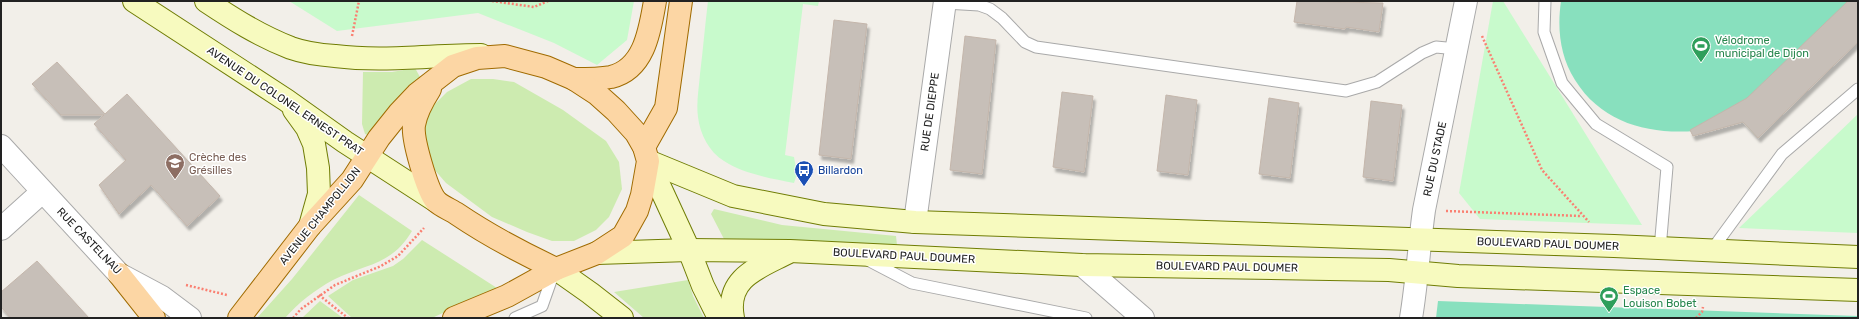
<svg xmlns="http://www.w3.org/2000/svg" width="1859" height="319" font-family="Rubik,sans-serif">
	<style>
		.grass { fill: #cdebb0 }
		.park { fill: #c8facc }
		.pitch { fill: #88e0be }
		.building { fill: #c7bfb8; stroke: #c4b6ab; filter: url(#shadow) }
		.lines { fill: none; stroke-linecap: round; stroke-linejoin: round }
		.service-casing { stroke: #a9a9a9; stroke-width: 13 }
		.minor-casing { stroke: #a9a9a9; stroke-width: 24 }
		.secondary-casing { stroke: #707d05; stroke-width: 24 }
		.primary-casing { stroke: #a06b00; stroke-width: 24 }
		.path { stroke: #fa8072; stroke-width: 2.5; stroke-dasharray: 2 2; stroke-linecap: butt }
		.service { stroke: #fff; stroke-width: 11 }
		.minor { stroke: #fff; stroke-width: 22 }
		.secondary { stroke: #f7fabf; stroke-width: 22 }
		.primary { stroke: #fcd6a4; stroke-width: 22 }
		.labels { text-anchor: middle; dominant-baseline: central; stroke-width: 3; stroke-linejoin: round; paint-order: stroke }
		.leisure-label { font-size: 11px; fill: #27864d; stroke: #fff; text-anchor: start }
		.street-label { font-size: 11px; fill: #222; stroke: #fff }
		.education-label { font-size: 11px; fill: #785e54; stroke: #fff; text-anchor: start }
		.transit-label { font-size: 11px; fill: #164399; stroke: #fff; text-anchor: start }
	</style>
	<defs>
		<filter id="shadow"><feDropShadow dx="2.5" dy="4.5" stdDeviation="1" flood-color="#0004"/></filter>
	</defs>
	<rect width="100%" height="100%" fill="#f2efe9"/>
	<!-- grass -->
	<g class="grass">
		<polygon points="415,68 420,77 402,96 370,136 365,134 362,124 363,72 392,72"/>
		<polygon points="471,79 493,79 514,82 563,110 606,141 619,162 622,189 609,217 596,230 574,241 552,241 527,232 492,217 446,183 433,168 426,150 423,124 431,108 447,92"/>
		<path d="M359 195 412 231C391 266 367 263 333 280 315 290 299 302 285 318H257L292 279Z"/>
		<polygon points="714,209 782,225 896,236 897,245 724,239 711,214"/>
		<polygon points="422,240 497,288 432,318 352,318 328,296 353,280 393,266 403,259"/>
		<polygon points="688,280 693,296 704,318 644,318 614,292"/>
		<polygon points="320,301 343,318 302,318"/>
	</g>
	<!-- park -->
	<g class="park">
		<polygon points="289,1 634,1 627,40 597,65 554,43 478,13 337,31"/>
		<path d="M708 1H819L818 6 803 4 785 155 794 157 797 174 794 183C770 178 744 174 724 161 709 152 700 134 698 117 696 103 699 88 700 74 703 50 705 25 708 1Z"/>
		<polygon points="1493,1 1503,1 1642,225 1480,219 1459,193"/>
		<polygon points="1858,114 1858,233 1739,228"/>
	</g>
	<!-- pitch -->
	<g class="pitch">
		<path d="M1561 1H1858L1758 138 1743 122C1684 139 1611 138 1575 80 1560 56 1557 29 1561 1Z"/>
		<polygon points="1438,301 1858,316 1858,318 1436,318"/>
	</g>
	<!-- building -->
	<g class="building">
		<polygon points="1297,1 1383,3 1379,32 1346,27 1345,29 1294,22"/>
		<polygon points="1848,1 1858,1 1858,42 1758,138 1743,122 1693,136 1690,130 1747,98"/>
		<polygon points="834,20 867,24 851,159 819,155"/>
		<polygon points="965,36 996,40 982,174 950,170"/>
		<polygon points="57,62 105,114 127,94 220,196 187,226 151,185 119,214 99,185 126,160 94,124 104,115 61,115 32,84"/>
		<polygon points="1062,92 1093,96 1084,172 1053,167"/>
		<polygon points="1166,95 1197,100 1188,175 1157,171"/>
		<polygon points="1269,98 1299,103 1290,178 1259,174"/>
		<polygon points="1371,101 1402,105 1393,181 1363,177"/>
		<polygon points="37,261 89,318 11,318 1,307 1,292"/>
	</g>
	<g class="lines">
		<!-- service casing -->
		<g class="service-casing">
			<g id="service">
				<polyline points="1545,1 1544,32 1562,83 1596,124 1667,167 1660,249"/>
				<polyline points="945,3 979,5 990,9 1002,18 1025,42 1036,47 1346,91 1377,82 1422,53 1436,47 1457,49"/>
				<polyline points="1711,251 1782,154 1858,89"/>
				<polyline points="866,259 912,283 1086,318"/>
				<polyline points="515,318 542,306 554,272"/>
			</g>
		</g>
		<!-- minor casing -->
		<g class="minor-casing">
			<g id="minor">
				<polyline points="1,146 119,274 162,297 190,318"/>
				<polyline points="915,222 945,1"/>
				<polyline points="1,229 42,192"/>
				<polyline points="1082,265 1143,318"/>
				<path d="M1411 318C1417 282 1419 246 1424 210L1466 1"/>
			</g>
		</g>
		<!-- secondary casing -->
		<g class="secondary-casing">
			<g id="secondary">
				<polyline points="134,1 286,100 345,142 436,201"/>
				<path d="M206 1C233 19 260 36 291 48 305 53 321 55 335 56 384 62 432 55 481 55"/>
				<polyline points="294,110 307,128 314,144 318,168 319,194 310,226"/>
				<polyline points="648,161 733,196 824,214 915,222 1614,246 1858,257"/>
				<polyline points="648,161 689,250 703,286 719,318"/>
				<polyline points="597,253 689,250 790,251 1082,265 1389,270 1458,276 1858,290"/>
				<polyline points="556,269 590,293 622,318"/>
				<path d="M733 318C725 278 758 268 787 253"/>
			</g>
		</g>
		<!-- primary casing -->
		<g class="primary-casing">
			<g id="primary">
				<path d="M574 79C586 79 599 79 611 77 645 69 650 29 655 1"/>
				<path d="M430 89C423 100 416 112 414 125 412 139 427 190 436 201 441 206 451 210 457 214 488 235 522 253 556 269"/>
				<polyline points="644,147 666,108 681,1"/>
				<polyline points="119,274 154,318"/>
				<polyline points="239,318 310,226 352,180 379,138 399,113 417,94 453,66 477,58 505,56 546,67 574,79 597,94 616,111 636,133 644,147 648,161 642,195 637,211 623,236 597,253 556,269 507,296 454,318"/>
			</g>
		</g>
		<!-- path -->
		<g class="path">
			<polyline points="492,1 534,7 548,1"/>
			<polyline points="352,36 359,1"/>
			<polyline points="1482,36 1542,170 1589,222"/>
			<polyline points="1446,211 1581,216"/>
			<polyline points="186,285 227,295"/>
			<polyline points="319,295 348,318"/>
			<polyline points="293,318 301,309 335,285 381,266 398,256 424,228"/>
			<polyline points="1696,318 1702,312 1703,307"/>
		</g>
		<!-- service -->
		<use href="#service" class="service"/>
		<!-- minor -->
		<use href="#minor" class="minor"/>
		<!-- secondary -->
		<use href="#secondary" class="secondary"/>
		<!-- primary -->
		<use href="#primary" class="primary"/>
	</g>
	<!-- icons -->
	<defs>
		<g id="stadium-pin" transform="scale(1)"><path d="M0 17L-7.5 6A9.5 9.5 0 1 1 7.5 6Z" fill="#2e9e5b" stroke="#fff"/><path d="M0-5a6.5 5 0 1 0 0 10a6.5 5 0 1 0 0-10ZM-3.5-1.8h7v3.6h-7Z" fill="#fff"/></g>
		<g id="school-pin" transform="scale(1)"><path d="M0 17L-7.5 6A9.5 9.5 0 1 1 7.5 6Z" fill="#8d6e63" stroke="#fff"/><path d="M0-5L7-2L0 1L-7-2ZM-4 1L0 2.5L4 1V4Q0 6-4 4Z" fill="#fff"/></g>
		<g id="bus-pin" transform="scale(1)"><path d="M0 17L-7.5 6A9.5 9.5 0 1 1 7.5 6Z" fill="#1a4fb4" stroke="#fff"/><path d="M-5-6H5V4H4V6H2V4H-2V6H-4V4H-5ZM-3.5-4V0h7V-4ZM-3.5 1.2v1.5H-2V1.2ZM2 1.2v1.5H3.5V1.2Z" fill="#fff"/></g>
	</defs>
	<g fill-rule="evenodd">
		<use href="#stadium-pin" x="1701" y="46"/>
		<use href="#school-pin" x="175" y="163"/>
		<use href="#bus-pin" x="804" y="170"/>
		<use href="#stadium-pin" x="1609" y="296"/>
	</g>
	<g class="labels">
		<!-- leisure labels -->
		<g class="leisure-label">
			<text x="1715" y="40">Vélodrome<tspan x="1715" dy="13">municipal de Dijon</tspan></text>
			<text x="1623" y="290">Espace<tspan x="1623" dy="13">Louison Bobet</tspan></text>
		</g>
		<!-- street labels -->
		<g class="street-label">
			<text transform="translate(285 101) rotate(34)">AVENUE DU COLONEL ERNEST PRAT</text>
			<text transform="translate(930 112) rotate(-82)">RUE DE DIEPPE</text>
			<text transform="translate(1435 159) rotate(-78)">RUE DU STADE</text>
			<text transform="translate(320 216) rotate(-51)">AVENUE CHAMPOLLION</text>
			<text transform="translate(89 241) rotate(46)">RUE CASTELNAU</text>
			<text transform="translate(1548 244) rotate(2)">BOULEVARD PAUL DOUMER</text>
			<text transform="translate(904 256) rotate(3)">BOULEVARD PAUL DOUMER</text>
			<text transform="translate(1227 267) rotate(1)">BOULEVARD PAUL DOUMER</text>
		</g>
		<!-- education labels -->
		<g class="education-label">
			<text x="189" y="157">Crèche des<tspan x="189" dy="13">Grésilles</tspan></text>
		</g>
		<!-- transit labels -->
		<g class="transit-label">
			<text x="818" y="170">Billardon</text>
		</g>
	</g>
	<!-- border -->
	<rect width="1859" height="319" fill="none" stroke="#222222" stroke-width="4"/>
</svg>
